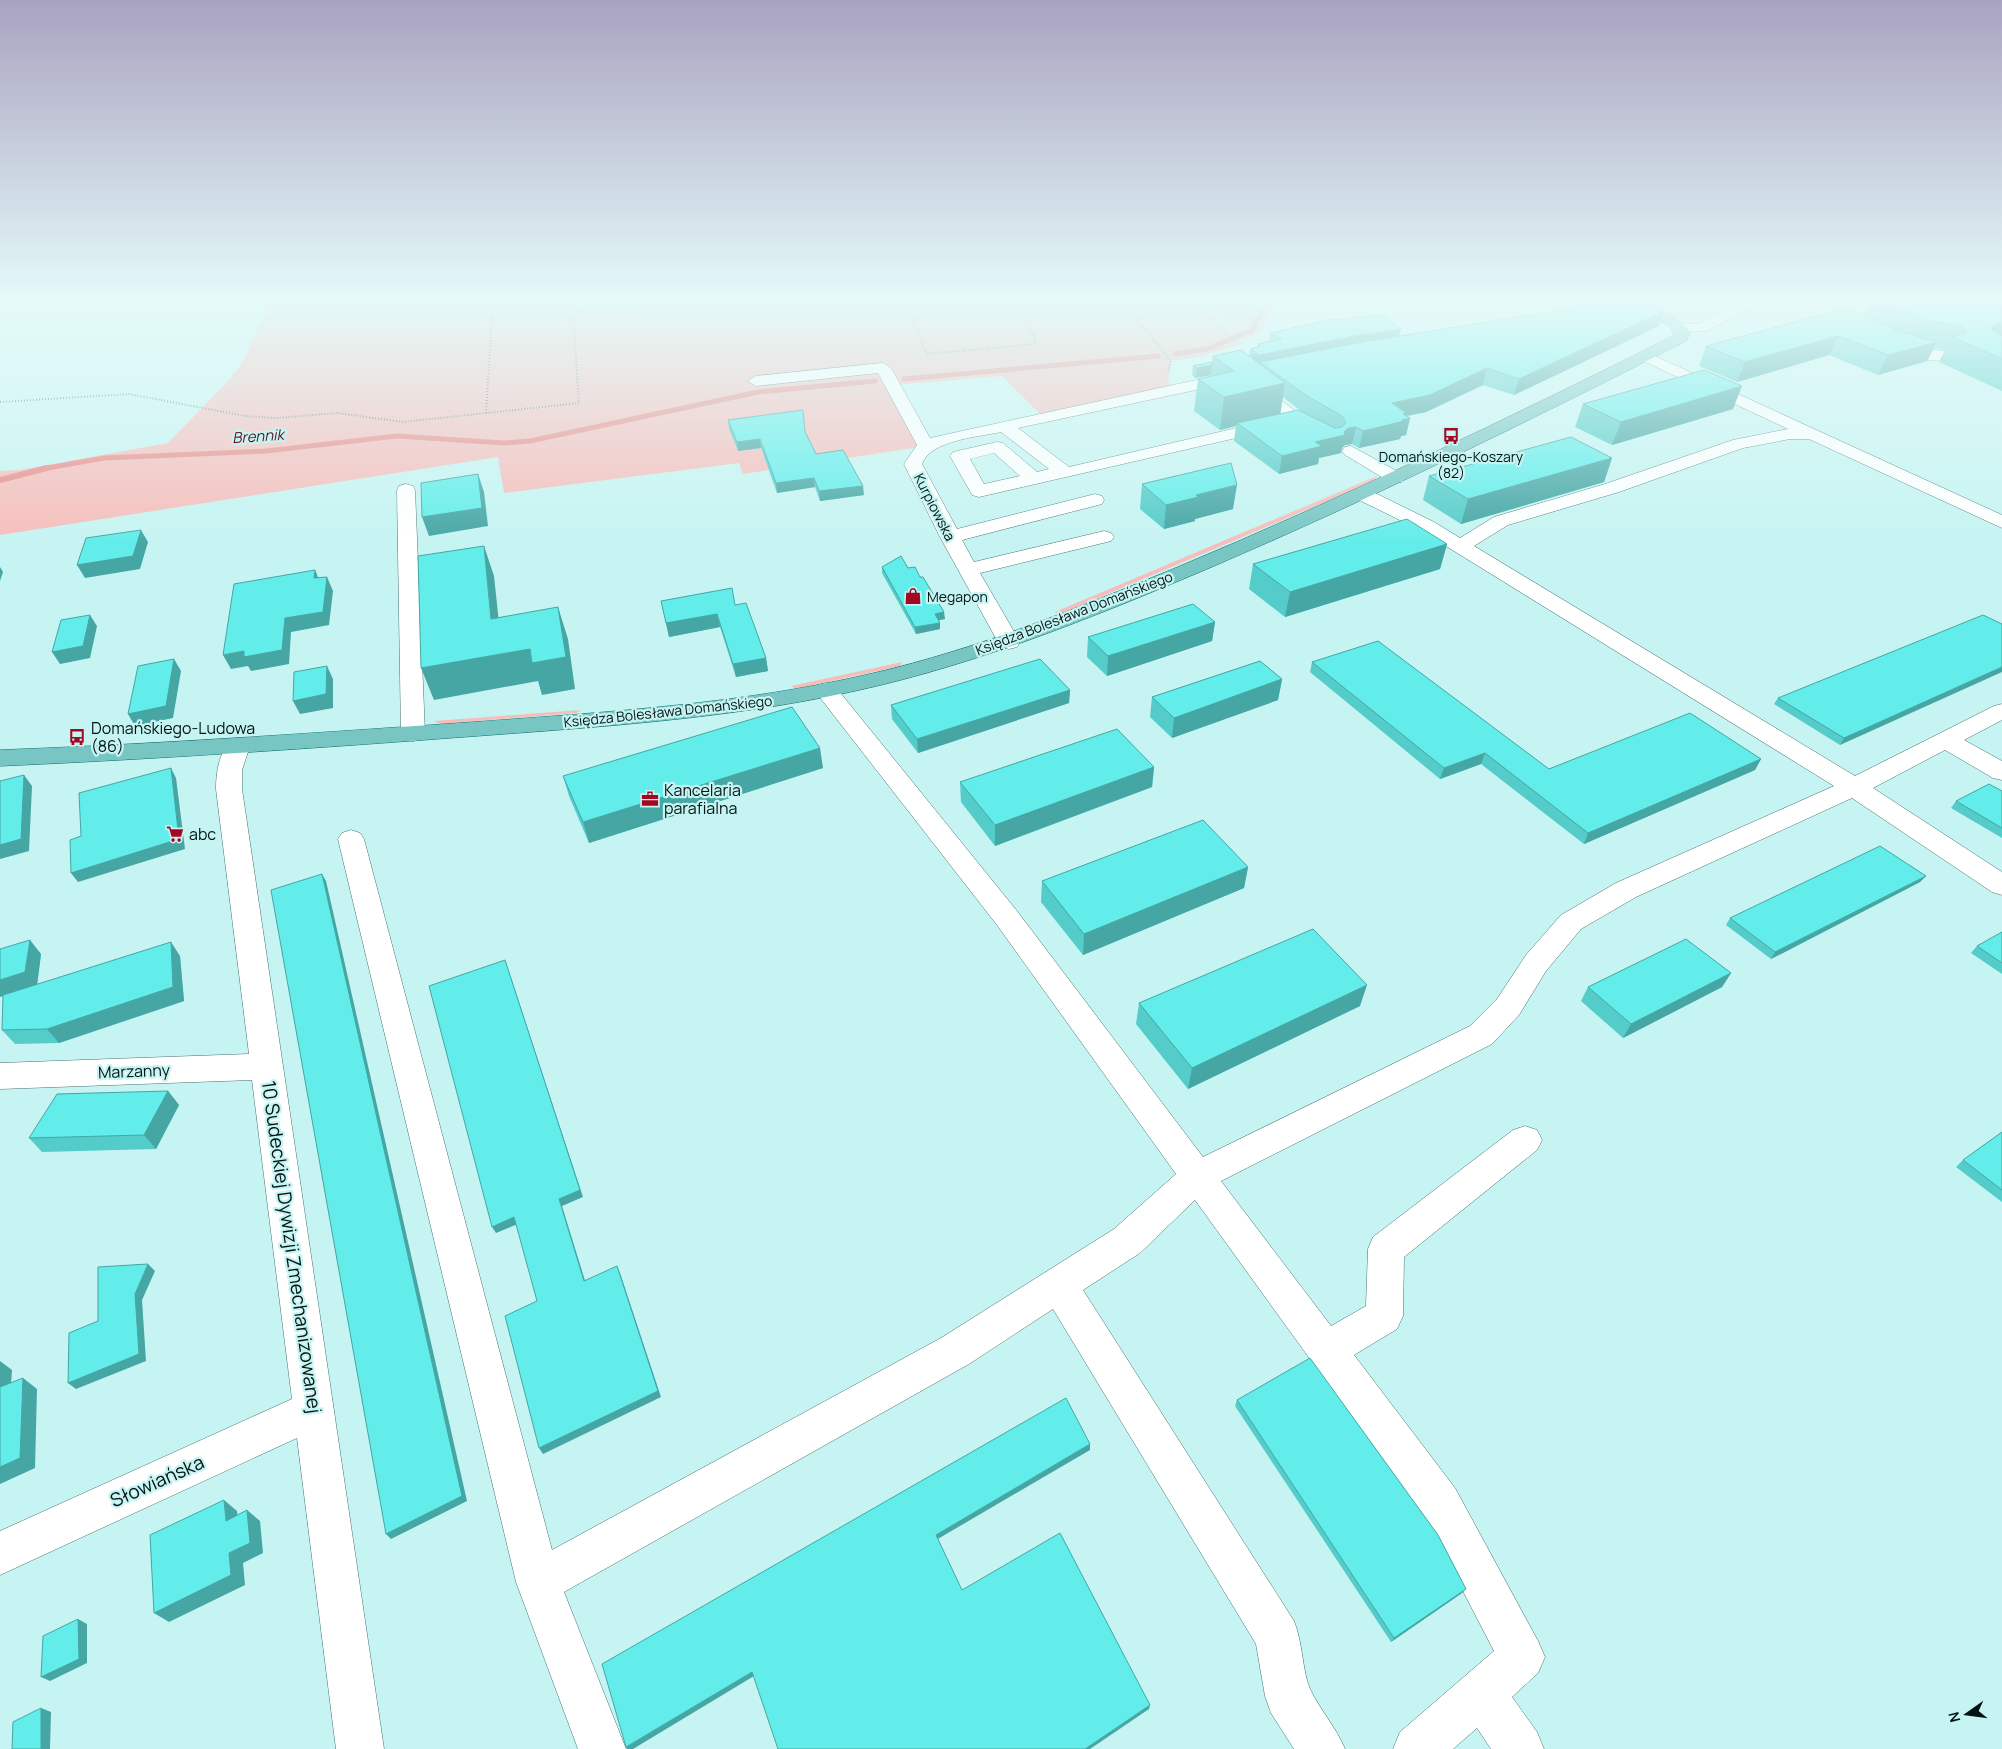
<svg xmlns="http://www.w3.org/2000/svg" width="2002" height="1749" font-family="Manrope,sans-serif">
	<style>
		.green { fill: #f7bdba }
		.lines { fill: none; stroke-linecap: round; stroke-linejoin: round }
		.stream-far1 { stroke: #eb8986; stroke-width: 5 }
		.stream { stroke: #eb8986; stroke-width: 6 }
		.minor-casing { stroke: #487371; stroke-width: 1 }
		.major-casing { stroke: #146f6d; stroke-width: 1 }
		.path { stroke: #678786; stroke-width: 2; stroke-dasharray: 1 2; stroke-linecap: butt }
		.minor { fill: #fff; fill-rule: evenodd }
		.major { fill: #77c6c4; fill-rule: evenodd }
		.wall { fill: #54ccc9; fill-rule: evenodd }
		.shaded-wall { fill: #45a6a4 }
		.building { fill: #62edea; stroke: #45a6a4 }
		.labels { text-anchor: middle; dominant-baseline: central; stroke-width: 4.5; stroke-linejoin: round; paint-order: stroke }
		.far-poi-label { font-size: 14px; fill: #041414; stroke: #c6f4f2 }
		.far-street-label { font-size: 14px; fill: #041414; stroke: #c6f4f2 }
		.far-water-label { font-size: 15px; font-style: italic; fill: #650d16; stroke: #c6f4f2 }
		.poi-label { font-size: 16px; fill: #041414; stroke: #c6f4f2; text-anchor: start }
		.street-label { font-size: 16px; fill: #041414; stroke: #c6f4f2 }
		.near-street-label { font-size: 19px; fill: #041414; stroke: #c6f4f2 }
	</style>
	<rect width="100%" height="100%" fill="#c6f4f2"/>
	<!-- green -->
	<g class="green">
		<polygon points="270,301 1200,301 1243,343 1203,356 1171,361 1168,382 1174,389 1043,417 1002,376 893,385 926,446 743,474 739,463 504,493 498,457 0,535 0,471 20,470 168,443 229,380 242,363"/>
		<polygon points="1203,301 1278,301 1262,330 1244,340"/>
		<polygon points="1377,476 1375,481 1058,615 1055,612"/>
		<polygon points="902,662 900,666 796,689 791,686"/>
		<polygon points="581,710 576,713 440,724 434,721"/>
	</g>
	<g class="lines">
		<!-- stream-far1 -->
		<g class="stream-far1">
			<polyline points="1175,354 1207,349 1252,330 1268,301"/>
			<polyline points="904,379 1158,356"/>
			<polyline points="42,469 104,458 266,451 397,436 504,443 530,441 758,392 875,381"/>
		</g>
		<!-- stream -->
		<polyline class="stream" points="0,480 47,468"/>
		<!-- minor casing -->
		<g class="minor-casing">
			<g id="minor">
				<polygon points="1746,301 1764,301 1707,331 1681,332 1674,328 1681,324 1699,324"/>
				<path d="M1797 301H1815L1879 333 1915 347 1949 352 1952 355C1937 377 1842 327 1823 317 1815 312 1802 308 1797 301Z"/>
				<path d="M1644 351 2002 515V528L1809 439H1790L1743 448 1619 492 1508 525 1474 546 1855 776 1994 706 2002 704V720L1964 740 2002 761V780L1993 778 1945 750 1873 788 2002 872V895L1992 892 1852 798 1636 897 1581 929 1546 971 1519 1015 1492 1044 1221 1181 1331 1326 1366 1306 1368 1249 1373 1237 1513 1130 1525 1126 1537 1130 1542 1140 1537 1150 1404 1257 1403 1316 1397 1329 1354 1355 1455 1488 1538 1641 1545 1657 1538 1673 1512 1697 1537 1732 1544 1749H1491L1477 1728 1453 1749H1393L1400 1732 1494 1651 1425 1518 1195 1200 1140 1253 1083 1290 1294 1621C1303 1643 1302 1670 1310 1689 1320 1710 1336 1727 1345 1749H1294L1271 1713 1265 1696 1256 1644 1053 1309 969 1364 564 1592 626 1749H578L516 1582 338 839 342 833 351 830 360 833 364 839 552 1550 941 1338 1114 1229 1176 1174 997 925 818 695 814 690 818 685 826 683 834 685 1017 911 1203 1157 1470 1026 1497 999 1526 955 1561 915 1616 883 1834 786 1420 530 1355 498 1353 494 1355 490H1369L1434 522 1460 538 1494 517 1605 484 1733 440 1788 429 1639 359 1636 356Z"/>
				<path d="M883 363 891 368 930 438 1233 372 1241 377 1233 382 1018 428 1069 467 1284 417 1245 387 1243 384 1245 381H1257L1305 419 1303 423 1297 424 979 497 972 495 970 491 950 456 953 452 997 442 1003 443 1037 472 1049 469 1001 432C979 437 930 440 922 464L957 529 1095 494 1102 496 1104 500 1102 504 962 540 974 562 1104 531 1111 533 1114 537 1111 541 980 573 1020 642 1017 647 1009 649 1001 647 998 642 940 537 904 464 917 445 878 373 756 386 748 381 756 376ZM994 453 1020 476 984 484 970 459Z"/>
				<polygon points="1351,446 1402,474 1405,478 1402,482 1390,482 1345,455 1342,451 1345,447"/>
				<polygon points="406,484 413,486 415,490 425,734 422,739 413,741 404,739 401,734 397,490 399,486"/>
				<path d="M238 738 247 741 250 746 242 770V789L384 1749H336L297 1438 0 1575V1531L292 1399 252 1080 0 1089V1063L249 1054 216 789C216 771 219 756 229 741Z"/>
			</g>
		</g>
		<!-- major casing -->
		<g class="major-casing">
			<path id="major" d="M1619 301C1643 300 1676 312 1690 333L1686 341C1531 420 1375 497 1214 566 1106 612 996 657 881 685 749 717 613 726 477 736 318 748 159 759 0 766V750C158 744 316 733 474 722 608 712 743 704 874 673 977 649 1075 609 1173 569 1343 498 1509 418 1675 335L1669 326Z"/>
		</g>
		<!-- path -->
		<g class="path">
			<polyline points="904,301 927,354 1035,344 1034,336 1012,301"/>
			<polyline points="1122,301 1171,361 1168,371"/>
			<polyline points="573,311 688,301"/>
			<polyline points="0,402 129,394 245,416 277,418 337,413 403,422 579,403 572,301"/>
			<polyline points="486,413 493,301"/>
		</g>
		<!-- minor -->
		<use href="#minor" class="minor"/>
		<!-- major -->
		<use href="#major" class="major"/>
	</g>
	<!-- wall -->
	<g class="wall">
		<polygon points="1870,301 2002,301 2002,391 1939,362 1945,350 1934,348 1927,361 1878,375 1829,355 1737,382 1699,366 1706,346 1863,315"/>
		<path d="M1571 307 1664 311 1659 326 1514 395 1483 385 1426 412 1407 416 1410 418 1406 435 1401 436 1400 439 1359 448 1352 444 1345 445 1342 448 1341 453 1319 458 1318 464 1279 474 1234 441 1236 426 1220 430 1194 411 1198 379 1211 376V375L1195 378 1192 375 1193 366 1212 362 1213 356H1249L1250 349 1257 347 1258 344 1269 342 1270 333 1318 323 1319 321 1399 336 1571 309ZM1283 397 1302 412 1280 414Z"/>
		<polygon points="1583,404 1733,409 1612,445 1575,427"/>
		<polygon points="728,420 806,433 816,454 864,495 820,501 815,487 777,493 761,448 738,451 729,429"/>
		<polygon points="1612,458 1604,482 1461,524 1423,500 1429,476"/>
		<polygon points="1142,484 1233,509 1195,519 1195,521 1164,529 1140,509"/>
		<polygon points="1447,544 1440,569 1285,617 1249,589 1253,564"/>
		<polygon points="882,567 908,568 945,619 939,620 940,623 940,629 916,634 882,573"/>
		<polygon points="661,601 735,605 766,658 768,671 736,677 720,627 669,637"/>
		<polygon points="1215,622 1212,641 1107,676 1087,657 1088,637"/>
		<polygon points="2002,624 1840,745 1774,704 1778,698"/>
		<polygon points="1312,662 1549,769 1761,759 1755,770 1584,844 1481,764 1440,779 1310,672"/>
		<polygon points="1282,679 1278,700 1172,738 1150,717 1152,697"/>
		<polygon points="1070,690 1069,703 918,753 892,719 891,705"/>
		<polygon points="1154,767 1152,787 995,846 961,802 960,782"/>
		<polygon points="823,768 589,843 569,796 563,776"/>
		<polygon points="2002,791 2002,838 1951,808 1956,801"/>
		<polygon points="1248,867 1244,888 1083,955 1041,902 1042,881"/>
		<polygon points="1926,876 1920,882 1771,959 1726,925 1730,918"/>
		<polygon points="2002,932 2002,974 1971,953 1977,946"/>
		<polygon points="41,954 37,984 180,956 184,1001 59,1043 15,1044 2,1030"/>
		<polygon points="1731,973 1722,987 1623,1038 1581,1001 1588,987"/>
		<polygon points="1139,1003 1360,1006 1188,1089 1136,1024"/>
		<polygon points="168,1091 179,1105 156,1149 42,1152 29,1138"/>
		<polygon points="2002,1132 2002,1202 1956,1167 1963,1160"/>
		<polygon points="1237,1400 1462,1593 1391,1642 1235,1406"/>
	</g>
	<!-- shaded-wall -->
	<g class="shaded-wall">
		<polygon points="1664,311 1659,326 1514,395 1519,379"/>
		<polygon points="2002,323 2002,345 1991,329 1995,324"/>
		<polygon points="1401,329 1399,338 1260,362 1259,365 1223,363 1354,336"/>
		<polygon points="1838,336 1829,355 1737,382 1745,362"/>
		<polygon points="1937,342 1927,361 1878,375 1888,355"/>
		<polygon points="1212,365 1211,375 1195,378 1197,368"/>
		<polygon points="1487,368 1483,385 1426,412 1405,416 1410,418 1406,435 1401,436 1400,439 1359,448 1363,431 1392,403"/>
		<polygon points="1285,383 1280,416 1237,423 1236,426 1220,430 1224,397"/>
		<polygon points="1742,386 1733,409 1612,445 1621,422"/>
		<polygon points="1356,427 1352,444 1345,445 1342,448 1341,453 1319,458 1318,464 1279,474 1282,456 1315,442 1344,432 1348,428"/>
		<polygon points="760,439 761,448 738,451 737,442"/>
		<polygon points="1612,458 1604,482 1461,524 1468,499"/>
		<polygon points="478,474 484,492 488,526 429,536 422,517"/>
		<polygon points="814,478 815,487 777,493 776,483"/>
		<polygon points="1237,485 1233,509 1195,519 1195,521 1164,529 1166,505 1196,495"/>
		<polygon points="863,486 864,495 820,501 819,491"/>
		<polygon points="141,530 148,542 140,569 85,578 77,565"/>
		<polygon points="1447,544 1440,569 1285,617 1290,592"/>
		<polygon points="484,546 494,576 502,651 491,619"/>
		<polygon points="0,567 3,572 0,581"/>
		<polygon points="315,570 321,584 314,578"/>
		<polygon points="327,577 333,591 329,625 291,632 289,664 251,671 248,666 231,669 223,655 244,651 285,618"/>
		<polygon points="558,607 568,639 575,689 542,695 538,681 434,700 421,668"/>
		<polygon points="944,612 945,619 935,621 935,614"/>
		<polygon points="717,614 720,627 669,637 666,623"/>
		<polygon points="90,615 97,626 90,658 60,664 52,652"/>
		<polygon points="1215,622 1212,641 1107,676 1108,656"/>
		<polygon points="940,623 940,629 916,634 915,627"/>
		<polygon points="766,658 768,671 736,677 733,664"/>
		<polygon points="174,659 181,671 173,718 135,726 128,714"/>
		<polygon points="327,666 333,679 333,708 300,714 293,701"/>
		<polygon points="2002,667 2002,672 1840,745 1844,738"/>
		<polygon points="1282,679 1278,700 1172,738 1174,718"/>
		<polygon points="1070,690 1069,703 918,753 917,739"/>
		<polygon points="820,748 823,768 589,843 583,822"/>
		<polygon points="1485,753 1481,764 1440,779 1444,768"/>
		<polygon points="1761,759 1755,770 1584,844 1588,833"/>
		<polygon points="1154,767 1152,787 995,846 995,825"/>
		<polygon points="171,768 176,778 185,849 78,882 71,873"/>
		<polygon points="24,775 32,786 29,851 0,859 0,845"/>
		<polygon points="1248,867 1244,888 1083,955 1084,934"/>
		<polygon points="322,874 326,881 467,1501 391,1539 386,1534"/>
		<polygon points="1926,876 1920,882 1771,959 1775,952"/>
		<polygon points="30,940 41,954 37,986 0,997 0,980"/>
		<polygon points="171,942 180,956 184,1001 59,1043 47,1029"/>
		<polygon points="505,960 583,1197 562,1206 587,1287 584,1281 559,1199"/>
		<polygon points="1731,973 1722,987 1623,1038 1631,1024"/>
		<polygon points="1367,985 1360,1006 1188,1089 1192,1068"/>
		<polygon points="168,1091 179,1105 156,1149 144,1135"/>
		<polygon points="514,1217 518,1224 496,1233 492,1227"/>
		<polygon points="148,1264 155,1271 142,1300 146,1361 76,1389 68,1383 135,1294"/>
		<polygon points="617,1266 620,1273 661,1397 543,1454 539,1448"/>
		<polygon points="0,1361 12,1370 10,1400 0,1392"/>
		<polygon points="23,1378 37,1389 35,1468 0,1484 0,1467"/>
		<polygon points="1090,1444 1090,1450 936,1540 936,1535"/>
		<polygon points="224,1500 237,1511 239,1531 226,1521"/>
		<polygon points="247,1510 260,1521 263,1553 243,1563 245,1585 169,1622 154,1613 229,1553"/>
		<polygon points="1466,1589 1462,1593 1391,1642 1394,1638"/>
		<polygon points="78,1619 87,1624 87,1663 50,1681 41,1677"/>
		<polygon points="752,1672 754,1676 633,1749 627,1749 626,1747"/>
		<polygon points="1150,1705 1149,1709 1090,1749 1085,1749"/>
		<polygon points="41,1708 51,1712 50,1749 41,1749"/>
	</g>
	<!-- building -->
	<g class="building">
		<polygon points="1599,301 1640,301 1664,311 1519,379 1487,368 1430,395 1392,403 1406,413 1403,414 1410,418 1402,420 1404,421 1363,431 1356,427 1348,428 1344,432 1345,435 1315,442 1322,446 1282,456 1237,423 1298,410 1335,428 1342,427 1346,423 1342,416 1307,396 1260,362 1357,343 1574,308 1571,307"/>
		<polygon points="1879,301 2002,301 2002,323 1995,324 1991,329 2000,335 2002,335 2002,359 1952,337 1966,332 1966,329 1962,326 1928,321"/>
		<polygon points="1847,308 1898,331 1937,342 1888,355 1838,336 1745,362 1706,346"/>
		<polygon points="1384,315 1401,329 1354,336 1250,357 1248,356 1258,354 1250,349 1261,346 1258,344 1282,339 1270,333 1320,322 1319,321"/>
		<polygon points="1241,350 1285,383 1224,397 1198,379 1234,371 1213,356"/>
		<polygon points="1212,362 1212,365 1197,368 1193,366"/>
		<polygon points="1704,370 1742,386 1621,422 1583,404"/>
		<polygon points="803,410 805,432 816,454 843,450 863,486 819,491 814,478 776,483 760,439 737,442 728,420"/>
		<polygon points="1571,437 1612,458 1468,499 1429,476"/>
		<polygon points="1231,463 1237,485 1196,495 1198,497 1166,505 1142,484"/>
		<polygon points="478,474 482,508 422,517 421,483"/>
		<polygon points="1407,519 1447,544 1290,592 1253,564"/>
		<polygon points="141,530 133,556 77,565 86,538"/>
		<polygon points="484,546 491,619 558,607 566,657 532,663 530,649 421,668 418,556"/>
		<polygon points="901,556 908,568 915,567 920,577 923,577 944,612 935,614 940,623 915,627 882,567"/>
		<polygon points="315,570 314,578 327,577 323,612 285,618 282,650 244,657 244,651 223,655 234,584"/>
		<polygon points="732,588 735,605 746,603 766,658 733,664 717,614 666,623 661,601"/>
		<polygon points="1193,604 1215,622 1108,656 1088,637"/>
		<polygon points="90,615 83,646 52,652 61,620"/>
		<polygon points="1983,615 2002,624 2002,667 1844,738 1778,698"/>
		<polygon points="1378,641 1549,769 1690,713 1761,759 1588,833 1485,753 1444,768 1312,662"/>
		<polygon points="174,659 166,706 128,714 138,666"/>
		<polygon points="1040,659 1070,690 917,739 891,705"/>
		<polygon points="1260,661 1282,679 1174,718 1152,697"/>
		<polygon points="327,666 326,694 293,701 294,672"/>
		<polygon points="792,707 820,748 583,822 563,776"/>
		<polygon points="1117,729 1154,767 995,825 960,782"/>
		<polygon points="171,768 179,839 71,873 70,840 81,836 79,793"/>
		<polygon points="24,775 21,839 0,845 0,781"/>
		<polygon points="1989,784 2002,791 2002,828 1956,801"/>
		<polygon points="1203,820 1248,867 1084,934 1042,881"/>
		<polygon points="1880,846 1926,876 1775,952 1730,918"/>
		<polygon points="322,874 462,1496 386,1534 271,890"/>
		<polygon points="1313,929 1367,985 1192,1068 1139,1003"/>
		<polygon points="2002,932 2002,963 1977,946"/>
		<polygon points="1686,939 1731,973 1631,1024 1588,987"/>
		<polygon points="30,940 25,972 0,980 0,949"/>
		<polygon points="171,942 173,987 47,1029 2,1030 3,995"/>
		<polygon points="505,960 580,1190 559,1199 584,1281 617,1266 658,1391 539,1448 505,1316 537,1301 514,1217 492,1227 429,986"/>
		<polygon points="168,1091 144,1135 29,1138 57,1094"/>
		<polygon points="2002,1132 2002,1190 1963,1160"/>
		<polygon points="148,1264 135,1294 139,1354 68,1383 69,1333 98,1321 98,1267"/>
		<polygon points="1310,1358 1438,1535 1466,1589 1394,1638 1237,1400"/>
		<polygon points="23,1378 20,1458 0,1467 0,1387"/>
		<polygon points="1066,1398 1090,1444 936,1535 962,1590 1060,1533 1150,1705 1085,1749 778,1749 752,1672 626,1747 602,1664"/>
		<polygon points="224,1500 226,1521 247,1510 250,1543 229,1553 231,1575 154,1613 150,1535"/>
		<polygon points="78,1619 79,1659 41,1677 43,1636"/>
		<polygon points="41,1708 41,1749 12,1749 13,1722"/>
	</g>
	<!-- sky -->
	<linearGradient id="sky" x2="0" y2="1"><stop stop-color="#a9a3c1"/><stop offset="0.55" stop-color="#e5faf9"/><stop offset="1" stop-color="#e5faf9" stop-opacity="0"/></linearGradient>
	<rect width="2002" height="546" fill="url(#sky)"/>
	<!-- icons -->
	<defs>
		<g id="bus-bare" transform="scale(1.35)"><path d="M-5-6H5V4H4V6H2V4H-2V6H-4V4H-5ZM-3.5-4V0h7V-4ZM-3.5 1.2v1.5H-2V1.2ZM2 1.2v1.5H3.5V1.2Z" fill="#a40924" stroke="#c6f4f2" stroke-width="2.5" paint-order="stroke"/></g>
		<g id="shop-bare" transform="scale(1.35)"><path d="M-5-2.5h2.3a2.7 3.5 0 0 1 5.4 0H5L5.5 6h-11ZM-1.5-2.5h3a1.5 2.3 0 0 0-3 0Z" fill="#a40924" stroke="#c6f4f2" stroke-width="2.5" paint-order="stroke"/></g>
		<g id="office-bare" transform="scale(1.35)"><path d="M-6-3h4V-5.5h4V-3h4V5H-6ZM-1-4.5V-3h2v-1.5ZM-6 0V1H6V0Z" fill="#a40924" stroke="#c6f4f2" stroke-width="2.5" paint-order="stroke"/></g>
		<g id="supermarket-bare" transform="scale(1.35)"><path d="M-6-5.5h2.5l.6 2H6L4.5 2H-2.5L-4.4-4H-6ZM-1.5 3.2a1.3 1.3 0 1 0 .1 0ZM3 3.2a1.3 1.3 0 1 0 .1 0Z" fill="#a40924" stroke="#c6f4f2" stroke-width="2.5" paint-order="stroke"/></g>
	</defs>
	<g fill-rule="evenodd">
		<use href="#bus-bare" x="1451" y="436"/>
		<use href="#shop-bare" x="913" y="596"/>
		<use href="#bus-bare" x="77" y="737"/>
		<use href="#office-bare" x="650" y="799"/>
		<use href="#supermarket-bare" x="175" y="834"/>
	</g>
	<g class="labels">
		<!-- far-poi labels -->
		<g class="far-poi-label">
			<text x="1451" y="456">Domańskiego-Koszary<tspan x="1451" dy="16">(82)</tspan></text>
			<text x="927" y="596" text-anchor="start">Megapon</text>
		</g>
		<!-- far-street labels -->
		<g class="far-street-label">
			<text transform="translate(935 507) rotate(63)">Kurpiowska</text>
			<text transform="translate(1074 613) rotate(-21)">Księdza Bolesława Domańskiego</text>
			<text transform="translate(668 711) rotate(-6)">Księdza Bolesława Domańskiego</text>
		</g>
		<!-- far-water labels -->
		<g class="far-water-label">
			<text transform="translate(258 436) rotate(-4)">Brennik</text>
		</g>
		<!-- poi labels -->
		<g class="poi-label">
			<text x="91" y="728">Domańskiego-Ludowa<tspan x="91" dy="18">(86)</tspan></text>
			<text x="664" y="790">Kancelaria<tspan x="664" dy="18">parafialna</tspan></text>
			<text x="189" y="834">abc</text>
		</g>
		<!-- street labels -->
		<g class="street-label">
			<text transform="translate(134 1071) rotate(-2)">Marzanny</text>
		</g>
		<!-- near-street labels -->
		<g class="near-street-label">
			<text transform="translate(292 1247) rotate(82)">10 Sudeckiej Dywizji Zmechanizowanej</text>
			<text transform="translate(157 1481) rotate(-24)">Słowiańska</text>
		</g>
	</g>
	<!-- north arrow -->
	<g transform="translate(1967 1714) rotate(256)" stroke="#c6f4f2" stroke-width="4" paint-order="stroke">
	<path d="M0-4L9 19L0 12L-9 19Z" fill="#041414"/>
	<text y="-8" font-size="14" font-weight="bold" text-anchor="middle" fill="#041414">N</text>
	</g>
</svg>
